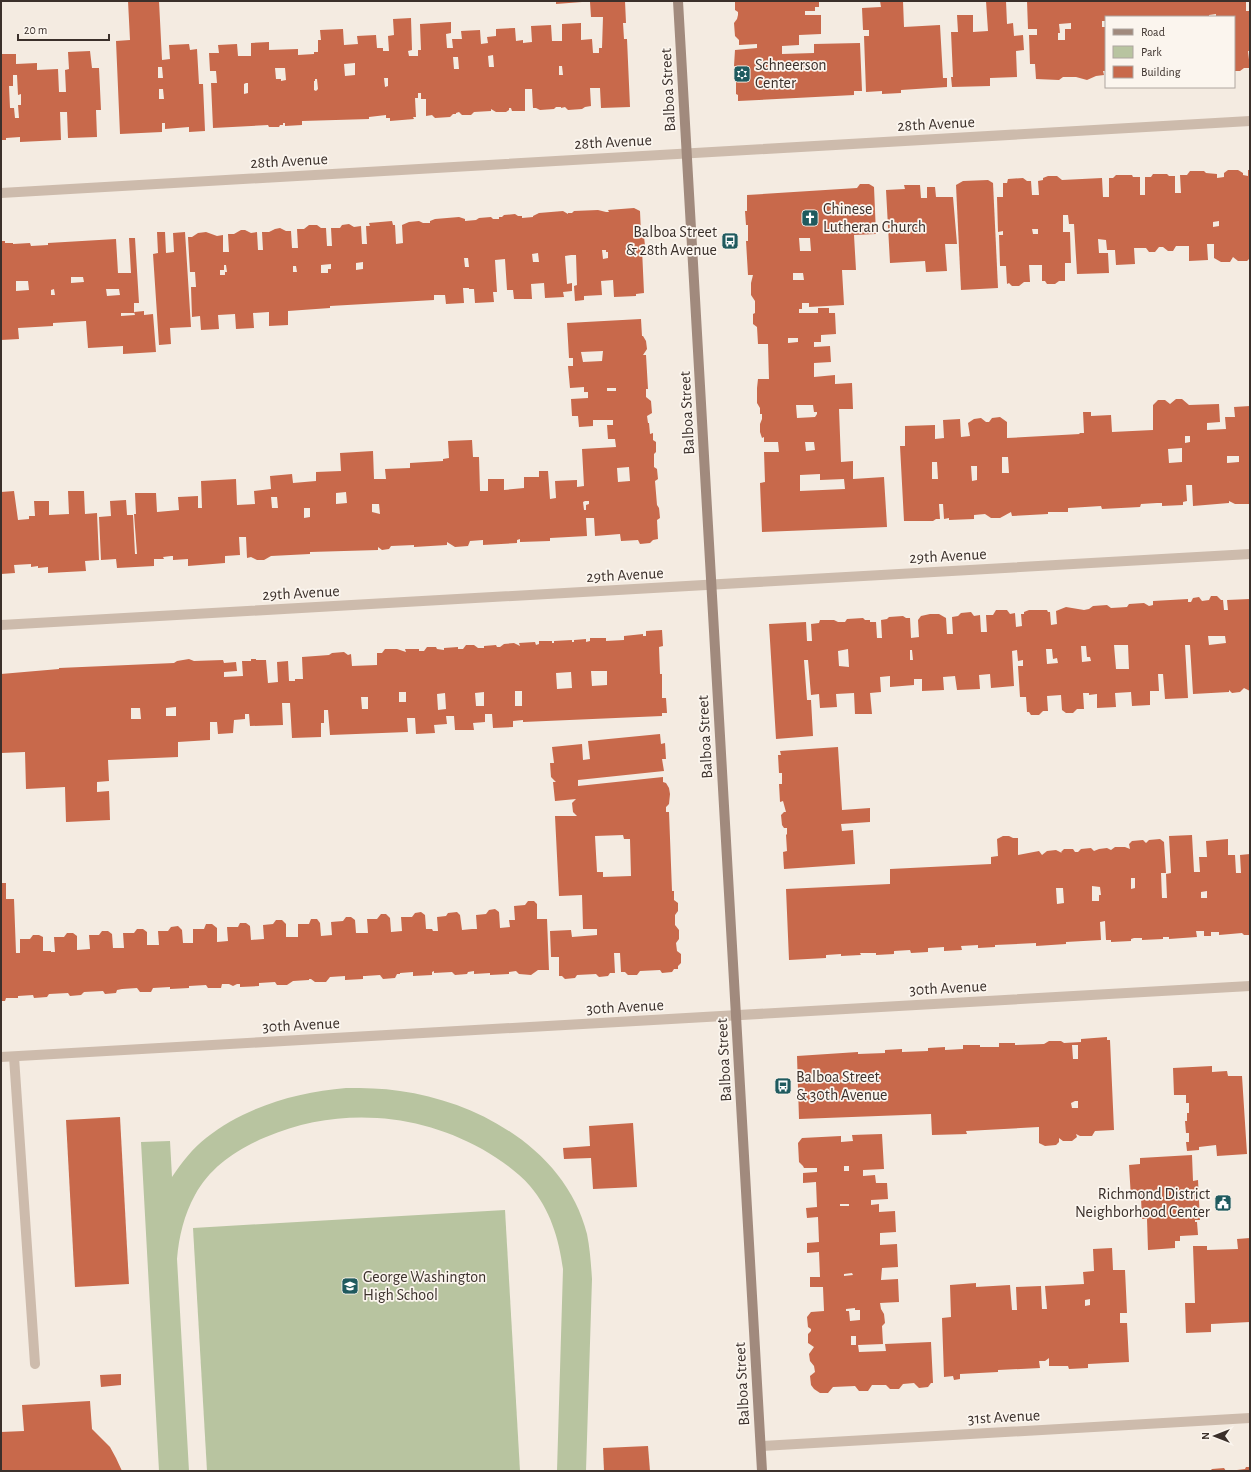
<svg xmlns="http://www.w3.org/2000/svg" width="1251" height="1472" font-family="'Alegreya Sans',sans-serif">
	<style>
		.green { fill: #b8c4a0 }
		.building { fill: #c8694b; fill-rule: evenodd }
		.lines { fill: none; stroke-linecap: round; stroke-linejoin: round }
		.lane { stroke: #cdbbac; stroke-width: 10 }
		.street { stroke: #cdbbac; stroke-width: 10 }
		.secondary { stroke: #a18a7d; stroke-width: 10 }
		.labels { text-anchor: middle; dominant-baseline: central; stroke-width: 3.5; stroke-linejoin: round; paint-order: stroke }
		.poi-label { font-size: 16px; fill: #3b302b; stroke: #fbf5ee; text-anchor: start }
		.street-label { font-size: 16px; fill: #3b302b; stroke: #fbf5ee }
	</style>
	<rect width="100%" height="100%" fill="#f4ebe1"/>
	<!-- green -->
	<g class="green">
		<path d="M346 1088C364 1088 382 1088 400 1091 480 1102 566 1151 587 1234 590 1249 591 1264 592 1279L586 1471H557L563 1269C559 1239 550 1209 530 1186 517 1171 499 1159 482 1149 416 1112 336 1107 266 1137 237 1149 210 1167 195 1195 184 1215 179 1236 177 1259L189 1471H159L141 1142 170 1141 172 1177C182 1162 193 1148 206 1138 245 1107 297 1092 346 1088Z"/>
		<polygon points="505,1210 520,1471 207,1471 193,1228"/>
	</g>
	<!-- building -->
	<g class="building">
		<path d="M128 1H159L162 60 170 59 169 45 189 44 190 50 197 49 199 84H203L205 131 189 132V127L165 129V123H162V132L120 134 116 41 130 40ZM158 67H162L163 78H158ZM159 89H163L164 99H159Z"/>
		<polygon points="556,1 582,1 582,2 556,4"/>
		<path d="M593 1H625L626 23H623L624 39H627L630 107 601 108 600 88H590L591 106 585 107 582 109 568 110 565 107 561 108V107H556L554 109 540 110 536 108H533L532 89H525V111H512L511 108H509V110L506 112H496L491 109V111L474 112 471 115H462L459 112 456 113V114H453L450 117 435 118 432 115 426 116V99H421V93H418V98H415L416 117H413L414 119 390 121V118H386V115L369 117V119L302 121V125L285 126V123H283V125H280L279 127H269L268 125 213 128 211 83H217L216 71H210L209 53H219L218 45 237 44 238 56H251V43L269 42V50L298 49V55L314 54V52H318V40H321L320 30 343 29 344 45 358 44 357 36 376 35 377 48H383V51H389L388 36 394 35 393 19 411 18 412 50 408 51 409 56H418V50H421L420 24 451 22V33L446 34 447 48H453L452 39H462L461 31 480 30 481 44 488 43 487 37 496 36V29L515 28 516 41 523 40V43L532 42 531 26 551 25 552 41H562V24L581 23V40L592 39 593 53H599V48H602L603 17H591L590 2ZM493 55 494 67H489L488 56ZM453 57H458L459 69H454ZM355 63V75L345 76 344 64ZM559 66H562L563 75H559ZM275 68H285L286 80 281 81V79H276ZM384 78H388V86L385 87ZM315 79H317L318 89 316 91 314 90V81H315ZM246 83H248V93L244 94V84Z"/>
		<polygon points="735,1 819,1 819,7 815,7 815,11 805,11 805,15 821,15 821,34 799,35 799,45 782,46 782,54 814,53 814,44 860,43 862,91 854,91 854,95 738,101 738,95 736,94 736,67 734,66 735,50 757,48 757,44 739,45 739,40 735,36 734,23 737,19 738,15 738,12 735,10"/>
		<polygon points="880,1 903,1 904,27 940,25 943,78 947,78 947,87 901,90 901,93 882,94 882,91 866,92 864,36 869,36 869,30 863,30 862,8 881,7"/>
		<polygon points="986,1 1006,1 1007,24 1013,23 1014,36 1023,35 1024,50 1016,51 1017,77 990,78 990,86 952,87 951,77 953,77 951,32 958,32 957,15 973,15 973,32 988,31"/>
		<path d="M1027 1H1246V11H1250V51H1248L1250 68H1244L1240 71H1234V17H1216V14L1209 15V17H1106V21H1102V27H1106V71H1103L1104 75 1096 76 1087 80 1076 77H1063L1059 80 1036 79 1035 64H1030L1029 35H1037V29H1028ZM1071 23V29H1065V40H1058V33H1060L1059 24Z"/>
		<path d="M90 51 92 68H99L101 110H96L97 137 68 138 67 112H60L61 140 20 142V137L6 138V140H1V54H16V64L37 63V70L58 69 59 92H66L65 70 69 69 68 52ZM13 75H17L18 95 21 94V105H18L19 118H15L14 108H10L9 86H13Z"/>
		<path d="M1228 170H1238L1243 173V175L1248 176V170H1250V258L1247 261H1238L1233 257 1230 262H1221L1214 258V244H1207L1208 260 1189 261V246H1176L1173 251H1168L1163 247H1159L1155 252H1149L1146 248H1134L1135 264 1116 265 1115 250H1107L1106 240 1098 239 1099 253H1108L1109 273 1077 274 1074 224H1069L1068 215H1063V232H1070L1071 263H1065V281H1059L1055 284H1047L1045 281H1042V265H1029L1030 282H1024L1019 286H1012L1009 283 1007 284 1006 266H1000L999 235H1003V231L998 232 997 197H1003V183H1007L1008 179 1023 178 1027 181H1031L1032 195H1039L1038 181 1043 180V178L1048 176H1057L1062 180 1102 178 1103 197H1109V178H1113L1116 175H1132L1133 177H1140V195H1145V177H1151L1153 174H1167L1169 176H1175V193H1181L1180 175H1187L1190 171H1204L1206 173 1217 174V178L1224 177V173ZM1219 221V226L1213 227V222ZM1032 229H1038V234H1033Z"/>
		<polygon points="988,180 993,183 998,288 961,290 956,185 963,181"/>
		<path d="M860 184H869L874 187 876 234 854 235 856 270H842L844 305 809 307V303H802V309H799V313H818V308H829V313H835L836 334 821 335V342H814V347L830 346 831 362 814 363V377L835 375V384L852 383 853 409H839L841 462 853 461V479L884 477 887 527 762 532 760 483 765 482 764 452H779L778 442H764V437L762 438 760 432V424L762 419V414H760V408L757 403V388L758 379H769L768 344H758L757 327 753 324V314L755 313V301L751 295V283L753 275H748L746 241H748V225H746L745 211H747V195L857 188ZM799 238H810L811 251H800ZM793 273H803L804 280H793ZM788 338H798V342L788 343ZM796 405H813L814 412H817V414L815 417 797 418ZM805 442H814L815 450 806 451ZM820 474V480L844 479 845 489 800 491V475Z"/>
		<polygon points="904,185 920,185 921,198 927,198 927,187 935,187 936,197 953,197 957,244 945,244 947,271 926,272 925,261 890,263 886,190 905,189"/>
		<path d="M634 208 640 211 641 234 644 236 645 246 642 249 644 293 636 294V296L614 297 613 280 601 281 602 295 584 296V300L575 301 574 286 577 285 576 255H571L565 256 567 284 572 283V291L563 292 564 297 545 298 544 283 531 284 532 299H514L513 290H507L505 259 495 260 497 292H493L494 302 475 303 474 289H469V288H463L464 303 446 304 445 295H434V300L330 306V308L288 311V325L269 326V312L253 313 254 328 236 329 235 314 218 315 219 329 201 330 200 316 192 317 191 287H196L195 272H190L188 237H192L198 233 206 232 217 236 223 235V252H229L228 234H234L241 230H245L251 233 257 232 258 250H263L262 232H269L275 229 280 228 286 231H291L292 248H298L297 229H304L309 225H317L321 228H326L327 246H332L331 228H340L342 225 349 224 354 227 361 226 362 244H367L366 226H370L369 223 392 221 393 225H395L396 244 403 243 402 225 409 222 419 221 423 223H430V221L435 219 459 217 465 219V221L476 220 479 218 491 217 493 219H499V217H502L504 215 515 214 518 216H522V218L533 217V216L539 213 563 211 568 214V213H572L574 211 598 210 606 212H609L608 210ZM602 250H606V252H608V258L603 259ZM538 253 539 262H533L532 254ZM464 258H468L469 267H465ZM363 262V269L356 270V263ZM331 264V269H328V273H321V265ZM224 265H226L227 272H225V275H220V270H224ZM293 266H296L297 272H293Z"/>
		<polygon points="157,232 165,232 166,253 174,252 173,233 185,232 191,327 170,328 171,344 159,345 153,254 158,253"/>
		<path d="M129 238H135L139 303H134V313H121V316L135 315 134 312 144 311V315L153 314 156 352 123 354V346L88 348 86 321 53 323V326L18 328 19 339 1 340V241H5V243H13V244L30 243 31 246 48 245V243L116 239 118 273H131ZM71 277H83L84 282 71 283ZM16 281H28L29 290 16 291ZM54 289 55 295H51V290ZM106 289H119L120 295 107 296Z"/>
		<path d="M641 319 642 336H643L646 341 647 349 643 355H646L648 389H646V397L651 401 652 413 647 416 648 423H649L650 434 653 433V440L656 442V452L654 454V467L657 469 658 479 655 481 657 505 659 508 660 518 657 520 658 539 653 540 650 543 640 544 638 540 621 541 620 534 595 536 594 518H586L587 536 550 538V541L520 542V539L517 540V543L483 545V540L470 541 468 546 455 547 447 542V545L414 547V545L391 546 389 549 382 550 378 547V550L310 552V554L271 556 264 560H257L251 557 247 558 246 537H239L240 555 225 556V563L188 566V559L173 560V556H171L163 557 164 559H154V566L117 568 116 559 101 560 99 517 111 516 110 501 126 500 127 515H133L135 554H137L134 514H136L135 493H156L157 512 179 510 178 497 198 496V508H202L201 481 236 479 237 505 255 504 254 491 271 489 270 476 292 474 293 483 316 481V472L341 471 340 453 373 451 374 479H386L385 469 410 468V463L443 461V459L449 458 448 441 472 440 473 457H479L480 491H488V479H504V490L524 488V477H539V471H548L550 499 556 498 555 481 577 480V487L584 486 582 449 616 447 615 439H608L607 425H613V420H593V426L579 427 578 416H572L571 399 588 398V392H584V387L570 388 568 366H573V358H569L567 323ZM603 351 602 361 583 362 581 352ZM607 388H616V391H607ZM629 467 630 481 618 482 617 468ZM346 492 347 503 336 504V493ZM271 497H277L278 508H272ZM585 501H589V504L586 505V510H584L583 502ZM372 504H379L380 514 372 512ZM304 508H310V517L304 518Z"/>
		<path d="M1176 399H1182L1189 405 1219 404 1220 422 1207 423V430L1226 429 1225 417H1235L1234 407 1250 406V504H1235L1229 501V503L1193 506 1192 485H1186L1187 501 1183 502V505L1162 506V503H1157L1141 504 1140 507 1102 509 1101 506 1085 507 1068 508V512H1048V514L1012 516 1011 512 1000 518H991L985 514 974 515V519L949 520V518L944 519 943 504H939L940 519H936L933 521H904L900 446H905V426L935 425V439L944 438 943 420 960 419 961 437 970 436 968 423 974 419 981 418 986 422H989L992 418 1000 417 1007 422V438L1080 434 1079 433H1084L1083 412H1091V416L1111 415 1112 432 1153 430V405L1158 400H1165L1170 404ZM1185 436H1190V442L1185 443ZM1182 448V462L1169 463 1168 449ZM1227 456H1239V462L1227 463ZM1002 457H1008L1009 473H1002ZM932 462H937L938 479H932ZM971 466H977V480L972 481Z"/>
		<polygon points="14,491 18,520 29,519 29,516 35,516 34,501 49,501 49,515 69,514 68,491 84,491 85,514 97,513 99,560 85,561 86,571 48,573 48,567 38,568 38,566 31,567 31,564 14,565 15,573 1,574 1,492"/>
		<path d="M1211 596H1217L1221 600H1223L1224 610H1228L1227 600 1250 599V691L1244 688 1240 692 1232 693 1229 690V692L1193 694 1190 645H1185L1188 698 1165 699 1163 674H1158L1159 691H1150V705L1132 706 1131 692 1115 693 1116 707 1097 708V694L1089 695V693H1083L1084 709H1077L1073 713H1066L1062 710 1061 695 1047 696 1048 711H1043L1039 715H1031L1029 712H1027L1026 697H1020L1018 666H1023V660L1018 661 1017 650 1012 651 1014 686 991 688 990 674 979 675 980 689 957 690 955 676 943 677 944 690 922 691V679H914V685L890 687V676L880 677 881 692 870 693 872 714H855L854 693 836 694 837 707 820 708 819 694 811 695 808 660H804L807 700H811L813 736 776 739 769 624 806 622 807 641H812L811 624 819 623 820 620H834L838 622H845L847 619 863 618 865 620H870V622H876L877 638H882L881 620 887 619 889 617 903 616 906 618H910L911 638 919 637 918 620 921 616 930 614H939L946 618 947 634H953L952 617 958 616 961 613 971 612 974 616 980 615 981 632H987L986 615H993L996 610H1007L1010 614 1015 613 1016 627 1022 626 1021 614H1024V612L1029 610H1047L1048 612H1050L1051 625 1057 624 1056 611 1066 607 1084 610 1089 609 1093 606 1107 605 1111 608 1127 607 1129 604 1144 603 1149 606 1153 605V601L1188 599V602H1191L1193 598 1199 597 1202 601 1209 600ZM1208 636H1225L1226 643 1209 645ZM1114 645H1128L1129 669H1116ZM1081 646H1086L1087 657H1090L1091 661 1082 662ZM848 649 849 667 839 666 838 651ZM1046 649H1052L1053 659 1057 658 1058 663 1047 664ZM910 650H912L913 660H910Z"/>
		<path d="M662 630 663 646 659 647 660 674H662V698H666L667 713H662V716L523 722V720L513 721V727L493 728 492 714H485V722L473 723 474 730H455L454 716H446L447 724 434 725 435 733 416 734 415 718H407L408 732 330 735 328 710H324V723H321V737L292 738 290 703H282L283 725 250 726 249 714H245V719L234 720 233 733 218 734 217 722H210V740L178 742V757L108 760 109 781 97 782V792L109 791 110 820 66 822 65 787 26 789 25 752 1 753V674L59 669V668L174 663 177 661 189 659 194 661 223 660 224 663 236 662 237 671 224 672V677L243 676 242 661H251V659H256V660H266L268 683 278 682 277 662 288 661 289 681H295V679H303L302 657 329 655 332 653 344 652 348 655 351 654 352 666 377 665V653H382L385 649H397L406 652 405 649H419V651H424L427 647H436L437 649 444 650V648L458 647V649H463L466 645H474L478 648H484V646L496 645 497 647H500L504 644 514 643 520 646 519 643 535 642 536 645 539 644V641H552V643H554V641L572 640V642H574V640L586 639V642L590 641V638H606V641L624 640V636L643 634V636H646V631ZM591 671H607V685L592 686ZM571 672 572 688 557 689 556 673ZM515 691H522V706H515ZM399 692H406V702H399ZM484 692V706H476L475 693ZM445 693 446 709 438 710 437 694ZM361 697H368V709H362ZM176 707V716H166V708ZM131 708H140L141 719H131Z"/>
		<path d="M660 734 661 744 665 743 666 759H662L664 771 578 780V786L663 777V782L666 783 669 788 670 794 669 804 666 807V812H669L672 891H674V900L678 903V911L675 915V925L679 930V939L676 943 677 951 681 954V963L678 966V969H674L672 972 662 973 660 970 640 971 637 975H628L625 972H621L620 953H614L615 973H610L608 976 599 977 596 974 577 975 575 978 565 979 562 976H559V957H551L550 931 571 930 572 937 597 935V929H583L582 895 559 896 555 816H577L573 812 572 803 576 799 555 801 553 782H556L551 777 550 763H554L552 747 582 744 583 760 590 759 588 741ZM623 835 624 839H630L631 876 603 877V872H597L595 836Z"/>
		<polygon points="838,747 842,810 870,808 870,822 841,824 842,831 853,830 855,864 784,869 783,852 787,851 786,835 787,834 787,828 784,828 782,825 781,815 784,812 786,812 783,801 780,802 779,784 782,784 782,773 779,773 778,755 781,755 780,751"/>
		<path d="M1192 835 1194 872H1200L1199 857H1207L1206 841 1228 839V855H1235L1236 873H1241L1240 855 1250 854V935H1244L1242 933 1219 935V932H1211V936H1204V931H1196L1197 937 1169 939V937H1163V939L1142 940V938H1134L1131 939V941L1111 942V940H1106L1105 921 1100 922 1101 940 1066 942V944L1036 946V943L995 945V947L978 948V945L961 946 962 950 944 951V947L928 948V952L911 953 910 950 894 951V954L876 955V953H860L861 955 841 956V954L826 955V958L789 960 786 889 890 884V869L991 864V857L998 856 997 839 1003 836H1009L1013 838H1018V855L1039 851 1042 855 1047 851 1056 850 1062 853 1061 852 1064 849H1073L1075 852H1078L1081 849 1091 848 1094 851 1099 849 1107 848 1111 850 1115 847H1125L1130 849 1129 844 1132 841 1143 840 1146 843 1149 840 1160 839 1164 842 1166 873H1161L1162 898H1167L1166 874 1171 873 1169 836ZM1131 878H1135V888L1131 889ZM1092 886 1100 887 1101 895H1099V901H1092ZM1056 888H1063L1064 903 1057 904ZM1207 891V898H1201V892Z"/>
		<polygon points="1,883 6,883 6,899 14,899 16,953 20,953 20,939 30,939 33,935 39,935 43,937 43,951 51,951 51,952 55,952 54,937 64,937 67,933 73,933 77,936 77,950 90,949 89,935 99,935 102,931 108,931 112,934 113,948 124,948 123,933 134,933 137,929 143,929 147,932 147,945 159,945 158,931 168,931 171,927 178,926 182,930 183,943 193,943 193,929 204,929 206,924 212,924 217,928 217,942 228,941 227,927 238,927 240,923 246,923 250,926 251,940 264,939 263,925 273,924 276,920 282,920 286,924 286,937 298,937 298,924 309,924 311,919 317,919 320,923 321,936 332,935 331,922 343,921 346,917 351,917 355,920 356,933 368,933 367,919 377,919 381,914 386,914 390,918 391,932 402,931 401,917 412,917 415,913 421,912 425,915 426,929 432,929 433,931 438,931 437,917 446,916 448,913 457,912 460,915 462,930 472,929 477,929 476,915 486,914 489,910 495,909 499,912 500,928 510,927 509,920 515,920 514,906 525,905 528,901 534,901 537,904 537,919 547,919 549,970 538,970 531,975 519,974 516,971 509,972 509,974 490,975 490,973 474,974 474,971 468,972 467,974 455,975 452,972 434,973 434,971 432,972 432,975 413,976 413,972 400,973 400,974 397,974 395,978 383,979 380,975 365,976 363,976 363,979 345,980 345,976 330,977 326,982 315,982 311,979 309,979 309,980 293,981 287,985 277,985 275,982 259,983 259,986 240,987 240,984 237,984 233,986 229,984 222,984 221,988 208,988 206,985 189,986 189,988 170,989 170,987 153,988 151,992 140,992 137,988 122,989 117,990 116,993 105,994 103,991 84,992 81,995 70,996 68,993 49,994 47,997 34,998 33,995 18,996 18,998 6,998 5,1001 1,1001"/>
		<path d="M1107 1037V1040H1110L1114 1130 1095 1131 1092 1136H1080L1076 1134 1077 1137 1072 1141H1063L1059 1138V1142L1056 1145 1045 1146 1039 1143V1127L966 1131 967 1134 932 1135 931 1114 799 1119 797 1056 858 1052V1054L885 1053V1050L902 1049V1052L928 1051V1048L945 1047V1050L963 1049V1045H980V1047H999V1043H1015V1045L1044 1044 1049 1041H1061L1064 1043 1081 1042V1039ZM1072 1045H1078V1059H1073ZM856 1089V1097L843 1098 842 1090ZM1075 1101H1078V1108H1072L1071 1103Z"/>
		<polygon points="1212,1066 1212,1072 1227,1071 1228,1076 1242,1076 1247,1154 1217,1156 1216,1145 1199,1147 1199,1150 1187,1151 1186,1142 1189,1142 1189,1133 1186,1133 1185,1121 1187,1121 1187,1113 1189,1113 1189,1103 1186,1103 1186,1095 1174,1095 1173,1068"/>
		<polygon points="120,1117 129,1284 75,1287 66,1120"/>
		<polygon points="633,1123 637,1187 593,1189 591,1158 564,1159 563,1148 590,1146 589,1126"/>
		<path d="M882 1134 884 1169 863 1170V1176L875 1175 876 1183H887L888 1199 871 1200V1205L879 1204V1212L895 1211 896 1232 880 1233V1245L897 1244 898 1267 882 1268 881 1280 898 1279 899 1302 880 1303 881 1309 884 1314 885 1323 882 1326 883 1344 858 1345 859 1352 886 1351 885 1344 931 1342 933 1383H931L928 1387 919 1388 914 1383 903 1384 899 1389H890L886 1385H872L868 1391H859L855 1386 833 1387 828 1393H820L814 1389 811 1385 810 1376 815 1372 814 1366 810 1361 809 1354 814 1347 808 1343V1334L811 1331V1329L808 1327 807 1317 811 1312 824 1311 823 1287H810V1277H820L819 1252 807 1253V1243L819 1242 818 1217 807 1218 806 1208 817 1207 816 1182 803 1183V1173L817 1172V1168H804L803 1166 799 1162 798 1143 802 1138 841 1136V1142L853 1141 852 1135ZM844 1166H849V1171H844ZM840 1204H849V1206H840ZM852 1273 853 1275 844 1276V1274ZM855 1308V1310H860V1320L850 1321 849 1311H846V1309ZM851 1336H856V1345H851Z"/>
		<polygon points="1192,1155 1193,1181 1198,1180 1200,1220 1195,1220 1195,1222 1197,1222 1198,1235 1180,1236 1180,1241 1175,1241 1175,1248 1148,1250 1147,1219 1142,1219 1141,1198 1131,1198 1129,1165 1140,1164 1140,1158"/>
		<polygon points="1250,1238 1250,1322 1211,1324 1211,1332 1186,1333 1185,1303 1195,1303 1193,1246 1207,1246 1207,1250 1238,1249 1237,1239"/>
		<path d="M1112 1248 1113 1270H1125L1127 1313H1120V1323H1127L1129 1362 1088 1364V1368L1069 1369 1068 1366H1049V1358L1045 1361H1039L1040 1368 998 1370V1372L960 1374V1379L954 1380 953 1376 944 1377 942 1318 951 1317 950 1285 976 1283V1287L1010 1285 1012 1310H1017L1016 1287 1041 1286 1042 1309H1047L1045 1286 1084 1284 1083 1272 1094 1271 1093 1249ZM1090 1299V1305L1085 1306V1300Z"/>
		<polygon points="121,1374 121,1385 101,1387 100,1375"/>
		<polygon points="90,1401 92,1429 110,1447 116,1458 122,1471 1,1471 1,1432 24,1431 22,1405"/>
		<polygon points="648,1446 650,1471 604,1471 603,1448"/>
		<polygon points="1246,1467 1250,1467 1250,1471 1237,1471 1237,1470 1245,1469"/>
		<polygon points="1224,1468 1226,1471 1210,1471 1212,1469"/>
	</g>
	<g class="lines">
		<!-- lane -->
		<polyline class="lane" points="14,1057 35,1364"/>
		<!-- street -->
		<g class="street">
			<polyline points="1,193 1250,121"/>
			<polyline points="1,625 1250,554"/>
			<polyline points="1,1057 1250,986"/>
			<polyline points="761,1446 1250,1418"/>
		</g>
		<!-- secondary -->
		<polyline class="secondary" points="678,1 762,1471"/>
	</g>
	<!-- icons -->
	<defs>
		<g id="synagogue-square" transform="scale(0.9)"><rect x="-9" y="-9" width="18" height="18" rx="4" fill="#1f5a5e" stroke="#fbf5ee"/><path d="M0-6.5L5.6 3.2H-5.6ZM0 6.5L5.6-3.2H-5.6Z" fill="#fff"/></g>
		<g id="church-square" transform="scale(0.9)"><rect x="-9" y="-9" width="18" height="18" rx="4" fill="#1f5a5e" stroke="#fbf5ee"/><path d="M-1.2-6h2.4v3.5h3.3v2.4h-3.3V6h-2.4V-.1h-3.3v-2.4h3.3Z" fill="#fff"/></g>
		<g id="bus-square" transform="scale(0.9)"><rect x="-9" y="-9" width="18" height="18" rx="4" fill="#1f5a5e" stroke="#fbf5ee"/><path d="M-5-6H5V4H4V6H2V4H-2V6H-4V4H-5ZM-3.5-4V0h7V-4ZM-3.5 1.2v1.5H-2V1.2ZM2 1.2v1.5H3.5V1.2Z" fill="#fff"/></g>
		<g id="civic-square" transform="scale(0.9)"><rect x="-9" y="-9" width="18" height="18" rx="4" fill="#1f5a5e" stroke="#fbf5ee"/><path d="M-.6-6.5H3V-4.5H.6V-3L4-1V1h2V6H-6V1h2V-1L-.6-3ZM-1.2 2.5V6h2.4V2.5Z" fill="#fff"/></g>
		<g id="school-square" transform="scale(0.9)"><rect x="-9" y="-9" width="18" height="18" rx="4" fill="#1f5a5e" stroke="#fbf5ee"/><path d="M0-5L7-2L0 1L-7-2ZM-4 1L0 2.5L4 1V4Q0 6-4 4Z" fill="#fff"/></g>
	</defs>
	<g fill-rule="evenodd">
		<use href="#synagogue-square" x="742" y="74"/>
		<use href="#church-square" x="810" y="218"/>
		<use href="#bus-square" x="730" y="241"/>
		<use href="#bus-square" x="783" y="1086"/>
		<use href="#civic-square" x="1223" y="1203"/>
		<use href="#school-square" x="350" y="1286"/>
	</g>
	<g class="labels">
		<!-- poi labels -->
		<g class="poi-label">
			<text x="755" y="65">Schneerson<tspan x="755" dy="18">Center</tspan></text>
			<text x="823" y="209">Chinese<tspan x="823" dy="18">Lutheran Church</tspan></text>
			<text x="717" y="232" text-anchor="end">Balboa Street<tspan x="717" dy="18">&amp; 28th Avenue</tspan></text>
			<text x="796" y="1077">Balboa Street<tspan x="796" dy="18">&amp; 30th Avenue</tspan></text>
			<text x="1210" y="1194" text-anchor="end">Richmond District<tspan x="1210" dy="18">Neighborhood Center</tspan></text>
			<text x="363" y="1277">George Washington<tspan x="363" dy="18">High School</tspan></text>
		</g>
		<!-- street labels -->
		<g class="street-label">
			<text transform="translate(668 90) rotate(-93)">Balboa Street</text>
			<text transform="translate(936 124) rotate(-3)">28th Avenue</text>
			<text transform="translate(613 142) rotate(-3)">28th Avenue</text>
			<text transform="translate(289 161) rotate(-3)">28th Avenue</text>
			<text transform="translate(687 413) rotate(-93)">Balboa Street</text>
			<text transform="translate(948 556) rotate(-3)">29th Avenue</text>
			<text transform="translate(625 575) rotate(-3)">29th Avenue</text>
			<text transform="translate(301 593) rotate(-3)">29th Avenue</text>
			<text transform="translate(705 737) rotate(-93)">Balboa Street</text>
			<text transform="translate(948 988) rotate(-3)">30th Avenue</text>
			<text transform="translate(625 1007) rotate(-3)">30th Avenue</text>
			<text transform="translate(301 1025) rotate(-3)">30th Avenue</text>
			<text transform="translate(724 1060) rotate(-93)">Balboa Street</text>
			<text transform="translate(742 1384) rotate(-93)">Balboa Street</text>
			<text transform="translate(1004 1417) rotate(-3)">31st Avenue</text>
		</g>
	</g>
	<!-- border -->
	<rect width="1251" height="1472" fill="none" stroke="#3b302b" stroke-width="4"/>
	<!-- legend -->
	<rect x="1105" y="16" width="130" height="72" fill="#fbf5ee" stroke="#aea6a0"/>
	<rect x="1113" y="29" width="20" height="6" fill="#a18a7d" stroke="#aea6a0"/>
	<text x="1141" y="36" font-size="12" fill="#3b302b">Road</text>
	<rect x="1113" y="46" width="20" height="12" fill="#b8c4a0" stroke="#aea6a0"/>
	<text x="1141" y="56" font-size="12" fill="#3b302b">Park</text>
	<rect x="1113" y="66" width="20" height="12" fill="#c8694b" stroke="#aea6a0"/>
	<text x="1141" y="76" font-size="12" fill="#3b302b">Building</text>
	<!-- north arrow -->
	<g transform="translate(1215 1436) rotate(270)" stroke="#fbf5ee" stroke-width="3" paint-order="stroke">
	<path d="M0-3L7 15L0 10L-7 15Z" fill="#3b302b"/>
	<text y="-6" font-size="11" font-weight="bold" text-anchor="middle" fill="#3b302b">N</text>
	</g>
	<!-- scale -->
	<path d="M18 34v6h91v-6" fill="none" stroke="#3b302b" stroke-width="2"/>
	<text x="24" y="34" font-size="12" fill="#3b302b" stroke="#fbf5ee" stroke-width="3" paint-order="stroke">20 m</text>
</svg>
